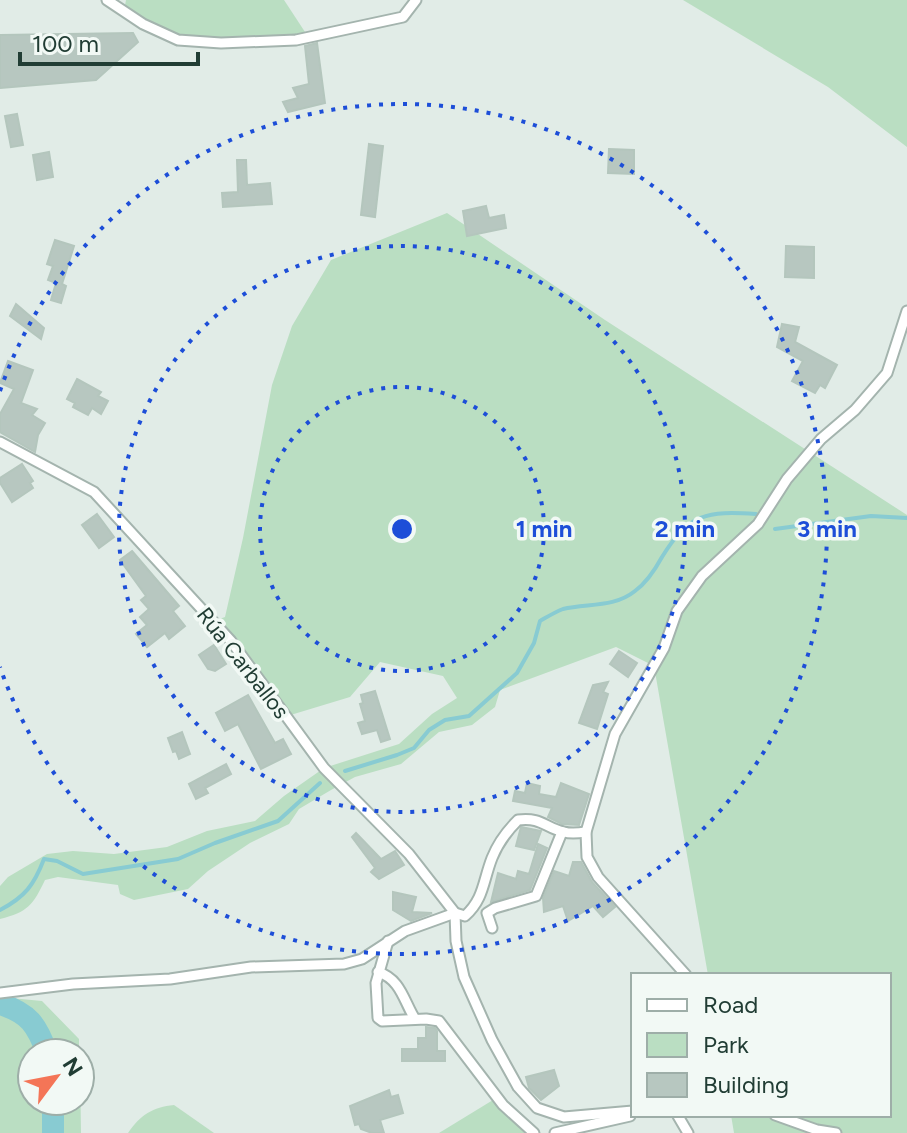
<svg xmlns="http://www.w3.org/2000/svg" width="907" height="1133" font-family="Figtree,sans-serif">
	<style>
		.green { fill: #badec2 }
		.lines { fill: none; stroke-linecap: round; stroke-linejoin: round }
		.stream { stroke: #88cbd2; stroke-width: 4 }
		.river { stroke: #88cbd2; stroke-width: 22 }
		.building { fill: #b7c7c0; stroke: #b4c6bd; stroke-width: 2 }
		.minor-casing { stroke: #a4b4ae; stroke-width: 13 }
		.minor { stroke: #fff; stroke-width: 9 }
		.ring { fill: none; stroke: #1d4ed8; stroke-width: 4; stroke-dasharray: 4 8 }
		.labels { text-anchor: middle; dominant-baseline: central; stroke-width: 7; stroke-linejoin: round; paint-order: stroke }
		.street-label { font-size: 22px; fill: #213d34; stroke: #f2f9f5 }
		.centre { fill: #1d4ed8; stroke: #f2f9f5; stroke-width: 4 }
		.ring-label { font-size: 24px; text-anchor: middle; font-weight: bold; fill: #1d4ed8; stroke: #f2f9f5; stroke-width: 7; stroke-linejoin: round; paint-order: stroke }
	</style>
	<rect width="100%" height="100%" fill="#e1ece7"/>
	<!-- green -->
	<g class="green">
		<polygon points="126,0 284,0 305,32 296,40 228,43 156,30 124,11"/>
		<polygon points="683,0 907,0 907,147 828,87"/>
		<path d="M447 213 605 320 907 515V1133H734L731 1115H889V975H708L654 666 616 647 500 690 495 707 472 725 439 732 401 764 355 777 331 790 299 809 289 824 250 843 208 871 188 889 134 900 120 894 118 885 58 877 45 880C33 905 28 912 0 919V886L8 877 47 854 73 851 114 854 167 847 207 831 255 821 284 796 324 768 399 744 432 714 457 698 443 676 380 662 350 697 284 717 214 621 225 617 243 538 272 385 292 326 331 260Z"/>
		<polygon points="0,997 42,1001 79,1039 79,1053 32,1053 32,1101 80,1101 80,1065 81,1133 0,1133"/>
		<polygon points="493,1100 527,1133 439,1133"/>
		<path d="M174 1105 214 1133H128C140 1115 153 1107 174 1105Z"/>
	</g>
	<g class="lines">
		<!-- stream -->
		<g class="stream">
			<polyline points="775,529 871,516 907,518"/>
			<path d="M345 771 397 755 414 748 429 730 445 720 469 716 517 673 534 643 540 621C547 617 555 612 563 609 587 603 614 608 635 591 646 583 656 568 662 557 689 513 707 511 756 514"/>
			<path d="M0 910C25 897 34 885 44 859L57 861 83 874 178 859 215 843 278 821 320 783"/>
		</g>
		<!-- river -->
		<g class="river">
			<path d="M0 1004C29 1013 37 1025 47 1053"/>
			<polyline points="53,1133 53,1101"/>
		</g>
	</g>
	<!-- building -->
	<g class="building">
		<polygon points="133,33 138,42 96,80 0,88 0,35"/>
		<polygon points="317,43 325,103 288,112 283,102 298,98 293,88 309,84 305,46"/>
		<polygon points="17,114 23,145 11,147 5,116"/>
		<polygon points="369,144 383,146 375,217 361,215"/>
		<polygon points="609,149 634,150 634,174 608,173"/>
		<polygon points="49,152 53,177 37,180 33,155"/>
		<polygon points="237,160 246,160 247,185 270,183 272,204 223,207 222,193 238,192"/>
		<polygon points="486,206 489,218 504,215 506,228 467,236 463,211"/>
		<polygon points="55,240 74,246 62,284 66,286 61,303 51,300 56,283 48,280 53,266 47,264"/>
		<polygon points="786,246 814,247 814,278 785,277"/>
		<polygon points="16,304 44,328 41,339 10,316"/>
		<polygon points="782,324 799,327 795,342 837,365 825,388 820,385 815,393 792,381 803,361 777,347"/>
		<polygon points="8,361 33,370 21,403 37,409 32,415 45,423 38,435 35,452 0,432 0,414 14,389 0,383"/>
		<polygon points="77,379 101,392 98,396 108,401 101,414 92,408 88,415 73,407 75,403 67,399"/>
		<polygon points="22,464 33,481 30,483 33,488 12,502 0,483 0,478"/>
		<polygon points="97,514 114,537 99,548 82,525"/>
		<polygon points="132,551 179,606 173,611 185,626 169,639 165,633 147,647 136,634 147,625 140,617 149,609 141,600 146,596 120,560"/>
		<polygon points="214,645 226,664 215,671 208,669 199,655"/>
		<polygon points="619,651 637,663 628,677 610,664"/>
		<polygon points="608,682 603,692 608,694 597,729 579,723 593,685"/>
		<polygon points="375,691 390,739 381,742 377,730 362,734 358,723 365,721 360,704 363,703 361,695"/>
		<polygon points="248,695 275,743 283,739 291,754 261,769 238,724 225,731 216,713"/>
		<polygon points="182,732 190,754 179,759 176,751 173,752 168,738"/>
		<polygon points="226,764 231,774 205,788 208,793 196,799 189,784"/>
		<polygon points="527,783 540,786 539,794 556,797 561,783 589,794 579,825 562,824 548,817 552,808 513,801 515,791 525,793"/>
		<polygon points="521,827 541,831 534,850 516,846"/>
		<polygon points="356,833 381,859 395,851 404,865 379,879 371,872 375,868 352,837"/>
		<polygon points="538,844 547,848 530,890 491,902 498,873 516,879 518,871 529,874"/>
		<polygon points="573,862 581,862 592,882 615,907 603,917 593,906 568,921 563,906 544,912 543,898 554,871 569,876"/>
		<polygon points="393,892 416,897 412,912 432,913 411,921 393,910"/>
		<polygon points="426,1027 435,1028 437,1031 437,1051 445,1051 445,1061 402,1061 402,1049 418,1049 418,1038 426,1038"/>
		<polygon points="554,1070 559,1086 541,1100 529,1088 526,1077"/>
		<polygon points="389,1090 391,1097 398,1095 403,1113 380,1120 384,1133 372,1133 361,1129 359,1124 355,1125 350,1106"/>
	</g>
	<g class="lines">
		<!-- minor casing -->
		<g class="minor-casing">
			<g id="minor">
				<polyline points="107,0 143,24 178,40 221,43 296,40 403,17 416,0"/>
				<polyline points="0,442 94,492 231,641 324,768 409,854 455,913 456,941 464,977 492,1040 518,1087 537,1108 564,1117 633,1111"/>
				<polyline points="492,928 487,913 495,908 536,896 562,832"/>
				<polyline points="388,941 376,983 378,1018 382,1021 426,1019 439,1021 503,1105 534,1133"/>
				<path d="M378 972C401 979 404 1002 415 1019"/>
				<polyline points="686,975 598,877 587,857 586,832 615,734 664,648 677,611 702,576 758,524 787,479 821,439 855,410 887,373 907,311"/>
				<path d="M0 993 73 984 170 979 251 967 344 964 362 959 405 931 455 913 465 916C484 899 483 881 492 858 498 843 507 831 518 820 542 817 545 828 564 832 571 834 579 833 586 832"/>
				<polyline points="775,1115 817,1130 836,1133"/>
				<polyline points="678,1116 688,1133"/>
				<polyline points="555,1133 630,1116"/>
			</g>
		</g>
		<!-- minor -->
		<use href="#minor" class="minor"/>
	</g>
	<!-- distance rings -->
	<g class="ring">
		<circle cx="402" cy="529" r="142"/>
		<circle cx="402" cy="529" r="283"/>
		<path d="M0 391A425 425 0 1 1 0 667"/>
	</g>
	<g class="labels">
		<!-- street labels -->
		<g class="street-label">
			<text transform="translate(243 663) rotate(52)">Rúa Carballos</text>
		</g>
	</g>
	<circle cx="402" cy="529" r="12" class="centre"/>
	<g class="ring-label">
		<text x="544" y="537">1 min</text>
		<text x="685" y="537">2 min</text>
		<text x="827" y="537">3 min</text>
	</g>
	<!-- legend -->
	<rect x="631" y="973" width="260" height="144" fill="#f2f9f5" stroke="#9eaea8" stroke-width="2"/>
	<rect x="647" y="999" width="40" height="12" fill="#ffffff" stroke="#9eaea8" stroke-width="2"/>
	<text x="703" y="1013" font-size="24" fill="#213d34">Road</text>
	<rect x="647" y="1033" width="40" height="24" fill="#badec2" stroke="#9eaea8" stroke-width="2"/>
	<text x="703" y="1053" font-size="24" fill="#213d34">Park</text>
	<rect x="647" y="1073" width="40" height="24" fill="#b7c7c0" stroke="#9eaea8" stroke-width="2"/>
	<text x="703" y="1093" font-size="24" fill="#213d34">Building</text>
	<!-- north arrow -->
	<g transform="translate(56 1077) rotate(58)"><circle r="38" fill="#f2f9f5" stroke="#9eaea8" stroke-width="2"/>
	<path d="M0-6L14 30L0 20L-14 30Z" fill="#f47557"/>
	<text y="-12" font-size="22" font-weight="bold" text-anchor="middle" fill="#213d34">N</text>
	</g>
	<!-- scale -->
	<path d="M20 52v12h178v-12" fill="none" stroke="#213d34" stroke-width="4"/>
	<text x="32" y="52" font-size="24" fill="#213d34" stroke="#f2f9f5" stroke-width="6" paint-order="stroke">100 m</text>
</svg>
